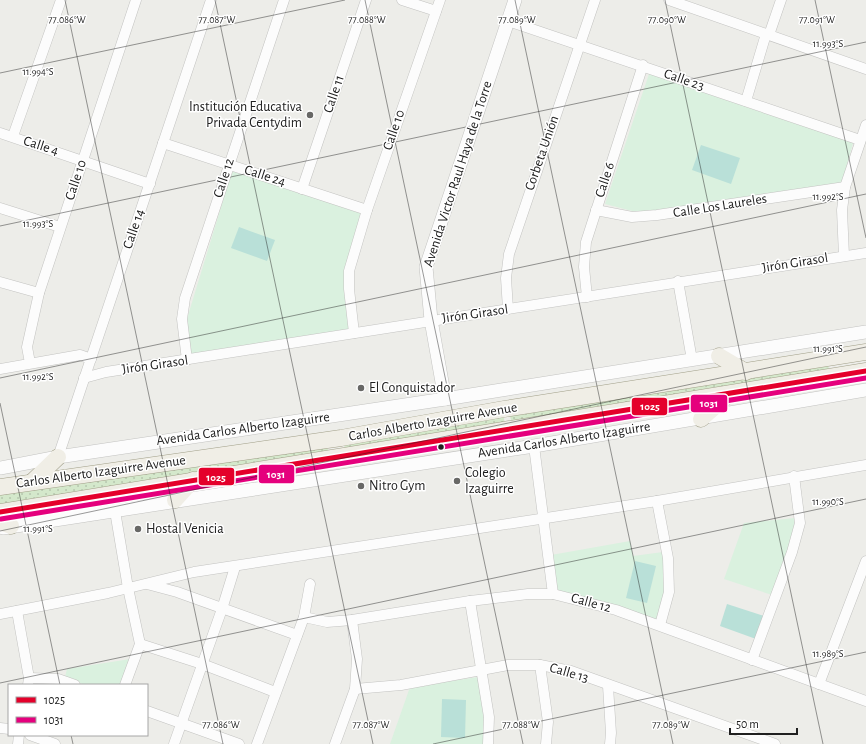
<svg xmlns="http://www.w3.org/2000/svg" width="866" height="744" font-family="'Alegreya Sans',sans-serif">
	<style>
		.grass { fill: url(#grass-dots) }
		.park { fill: #daf1df }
		.pitch { fill: #b9e0d8 }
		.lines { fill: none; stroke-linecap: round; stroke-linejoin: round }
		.minor-casing { stroke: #c3c3c1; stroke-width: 11 }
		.tertiary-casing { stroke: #c3c3c1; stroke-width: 14 }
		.primary-casing { stroke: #a19f88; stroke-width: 17 }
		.minor { stroke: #fcfcfc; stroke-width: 10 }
		.tertiary { stroke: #fcfcfc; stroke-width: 13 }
		.primary { stroke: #f0eee6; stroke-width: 16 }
		.bus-1-casing { stroke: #fff; stroke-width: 8 }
		.bus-2-casing { stroke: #fff; stroke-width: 8 }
		.bus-1 { stroke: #e4002b; stroke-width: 5 }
		.bus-2 { stroke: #e5007d; stroke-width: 5 }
		.ticks { fill: none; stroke: #202020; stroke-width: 1; stroke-opacity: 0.45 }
		.poi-dot { fill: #686866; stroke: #fff; stroke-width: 1.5 }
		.bus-dot { fill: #202020; stroke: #fff; stroke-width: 1.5 }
		.labels { text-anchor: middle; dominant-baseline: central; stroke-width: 3; stroke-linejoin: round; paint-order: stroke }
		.street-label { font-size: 14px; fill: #202020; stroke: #fff }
		.poi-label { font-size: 14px; fill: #202020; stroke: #fff; text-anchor: start }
		.ticks-label { font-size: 10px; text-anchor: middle; fill: #202020; stroke: #fff; stroke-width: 3; stroke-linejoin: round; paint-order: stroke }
		.line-badge { stroke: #fff; stroke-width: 1.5 }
		.badge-label { font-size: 11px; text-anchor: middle; font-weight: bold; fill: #fff }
	</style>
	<defs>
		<pattern id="grass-dots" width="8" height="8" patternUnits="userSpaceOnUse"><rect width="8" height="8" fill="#d4e8cb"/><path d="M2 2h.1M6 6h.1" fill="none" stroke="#b6c7ae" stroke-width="1.8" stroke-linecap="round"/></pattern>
	</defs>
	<rect width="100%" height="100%" fill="#edede9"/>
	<!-- grass -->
	<g class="grass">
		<polygon points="828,363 829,372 512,423 509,413"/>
		<polygon points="503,414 505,424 345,450 344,444"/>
		<polygon points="327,448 329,451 0,504 0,493"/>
	</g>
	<!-- park -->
	<g class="park">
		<polygon points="649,74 853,143 842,183 640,213 605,204"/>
		<polygon points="232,171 364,211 344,277 351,326 347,332 191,355 186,322"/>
		<polygon points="795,518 793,535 772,595 724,579 744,523"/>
		<polygon points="630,541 633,556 663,552 666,583 658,621 555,591 551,555"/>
		<polygon points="130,659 121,685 85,685 65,677 67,669"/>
		<polygon points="478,677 484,721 483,744 390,744 410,687"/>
	</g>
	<!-- pitch -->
	<g class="pitch">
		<polygon points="701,145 740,158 731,184 692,170"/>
		<polygon points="239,227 275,240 267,261 231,248"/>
		<polygon points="635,561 656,566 647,603 626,598"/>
		<polygon points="727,604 764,616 756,639 720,626"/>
		<polygon points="442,699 466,700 465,738 441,737"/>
	</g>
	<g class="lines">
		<!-- minor casing -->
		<g class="minor-casing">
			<g id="minor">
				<polyline points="402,0 436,11"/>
				<polyline points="669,0 866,69"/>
				<polyline points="508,21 860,140"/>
				<polyline points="769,35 781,0"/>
				<polyline points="746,101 766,34"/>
				<polyline points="0,133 150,184"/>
				<polyline points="13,136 61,0"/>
				<polyline points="163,143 367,210"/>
				<polyline points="302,189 366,0"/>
				<polyline points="0,208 60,227"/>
				<polyline points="596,210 632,217 657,215 845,187"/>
				<polyline points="844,256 842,210 845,187 866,125"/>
				<polyline points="678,281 692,360"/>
				<polyline points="0,282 39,293"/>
				<polyline points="587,297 584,267 586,242 643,65"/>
				<polyline points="508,309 506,278 509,254 595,0"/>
				<polyline points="354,333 349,289 349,271 367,210 440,0"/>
				<polyline points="187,360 182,319 185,298 284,0"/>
				<polyline points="30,363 27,347 39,293 136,0"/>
				<polyline points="0,369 80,355 91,359"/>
				<polyline points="84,378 106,372 866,253"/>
				<polyline points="534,446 553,594"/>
				<polyline points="58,457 211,0"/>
				<polyline points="657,501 668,558 669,592 660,625"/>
				<polyline points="115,511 128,588 140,644 125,685"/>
				<polyline points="147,584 177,592 297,635"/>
				<polyline points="470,601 489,717 488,744"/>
				<polyline points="17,611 29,678 28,685"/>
				<polyline points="0,614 108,593 194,572 657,501 866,465"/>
				<polyline points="304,617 327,622 352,620 470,601 528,594 553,594 616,610 866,701"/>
				<polyline points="140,644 202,664 275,692"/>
				<polyline points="752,660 792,552 800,523 794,476"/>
				<polyline points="540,665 548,722 546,744"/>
				<polyline points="29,678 58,679 75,685"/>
				<polyline points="819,684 866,561"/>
				<polyline points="608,686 611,733 610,744"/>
				<polyline points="355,689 401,685 508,665 540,665 571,671 775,744"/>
				<polyline points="147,711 239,744"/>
				<polyline points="0,728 9,729"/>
				<polyline points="30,735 55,744"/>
				<polyline points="18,744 19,735"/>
				<polyline points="174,744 222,609 235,567"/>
				<polyline points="257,744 304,617 310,584"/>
				<polyline points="335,744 355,689 357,659 352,620"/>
			</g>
		</g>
		<!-- tertiary casing -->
		<g class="tertiary-casing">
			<g id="tertiary">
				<polyline points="445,399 431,320 426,267 515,0"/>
				<polyline points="0,468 58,457 445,399 866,332"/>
				<polyline points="3,528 534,446 866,390"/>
			</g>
		</g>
		<!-- primary casing -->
		<g class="primary-casing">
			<g id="primary">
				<polyline points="719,356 746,372"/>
				<polyline points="701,419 729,394"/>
				<polyline points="32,482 58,457"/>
				<polyline points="0,487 341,438 504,409 866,352"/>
				<polyline points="175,500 193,480"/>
				<polyline points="0,512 866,371"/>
				<polyline points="0,522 11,526"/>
			</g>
		</g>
		<!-- minor -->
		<use href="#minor" class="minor"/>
		<!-- tertiary -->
		<use href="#tertiary" class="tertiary"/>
		<!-- primary -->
		<use href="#primary" class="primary"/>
		<!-- bus-1 casing -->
		<g class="bus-1-casing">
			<polyline id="bus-1" points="0,512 866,371"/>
		</g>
		<!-- bus-2 casing -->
		<g class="bus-2-casing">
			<polyline id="bus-2" points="1,519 866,378"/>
		</g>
		<!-- bus-1 -->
		<use href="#bus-1" class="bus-1"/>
		<!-- bus-2 -->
		<use href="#bus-2" class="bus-2"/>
	</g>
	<!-- ticks -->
	<path class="ticks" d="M65 0 223 744M215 0 373 744M365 0 523 744M515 0 673 744M665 0 823 744M815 0 866 238M0 73 345 0M0 226 866 42M0 378 866 194M0 403 60 685M0 531 866 347M0 683 866 499M71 735 73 744M433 744 866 652"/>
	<!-- markers -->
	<g class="poi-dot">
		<circle cx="310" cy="115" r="4"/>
		<circle cx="361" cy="388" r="4"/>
		<circle cx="457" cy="481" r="4"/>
		<circle cx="361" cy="486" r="4"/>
		<circle cx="138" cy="529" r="4"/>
	</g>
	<circle class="bus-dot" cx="441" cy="447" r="3.5"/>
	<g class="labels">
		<!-- street labels -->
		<g class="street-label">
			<text transform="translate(684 80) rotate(19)">Calle 23</text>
			<text transform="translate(334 94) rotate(-71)">Calle 11</text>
			<text transform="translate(394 130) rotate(-71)">Calle 10</text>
			<text transform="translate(41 146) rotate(18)">Calle 4</text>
			<text transform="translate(542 153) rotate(-71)">Corbeta Unión</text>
			<text transform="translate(458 174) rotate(-72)">Avenida Victor Raul Haya de la Torre</text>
			<text transform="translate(265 176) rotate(18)">Calle 24</text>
			<text transform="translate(224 178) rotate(-72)">Calle 12</text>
			<text transform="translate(76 180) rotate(-72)">Calle 10</text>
			<text transform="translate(605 180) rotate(-72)">Calle 6</text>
			<text transform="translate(720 206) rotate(-9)">Calle Los Laureles</text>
			<text transform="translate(134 229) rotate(-71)">Calle 14</text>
			<text transform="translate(795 263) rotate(-9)">Jirón Girasol</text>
			<text transform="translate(475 314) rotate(-8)">Jirón Girasol</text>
			<text transform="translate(155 365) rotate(-8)">Jirón Girasol</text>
			<text transform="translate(433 422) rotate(-10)">Carlos Alberto Izaguirre Avenue</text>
			<text transform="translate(243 429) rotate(-8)">Avenida Carlos Alberto Izaguirre</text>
			<text transform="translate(564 440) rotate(-9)">Avenida Carlos Alberto Izaguirre</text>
			<text transform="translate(101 472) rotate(-8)">Carlos Alberto Izaguirre Avenue</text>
			<text transform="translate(591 603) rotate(15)">Calle 12</text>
			<text transform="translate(569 673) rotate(16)">Calle 13</text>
		</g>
		<!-- poi labels -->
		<g class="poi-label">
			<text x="302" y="107" text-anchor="end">Institución Educativa<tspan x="302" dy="16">Privada Centydim</tspan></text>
			<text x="369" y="388">El Conquistador</text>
			<text x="465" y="473">Colegio<tspan x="465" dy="16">Izaguirre</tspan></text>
			<text x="369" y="486">Nitro Gym</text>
			<text x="146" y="529">Hostal Venicia</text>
		</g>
	</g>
	<g class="ticks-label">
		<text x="67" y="23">77.086°W</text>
		<text x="217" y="23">77.087°W</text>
		<text x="367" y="23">77.088°W</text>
		<text x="517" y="23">77.089°W</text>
		<text x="667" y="23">77.090°W</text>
		<text x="817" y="23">77.091°W</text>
		<text x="828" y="47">11.993°S</text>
		<text x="38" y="75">11.994°S</text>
		<text x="828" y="200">11.992°S</text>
		<text x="38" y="227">11.993°S</text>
		<text x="828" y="352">11.991°S</text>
		<text x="38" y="380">11.992°S</text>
		<text x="828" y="505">11.990°S</text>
		<text x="38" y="532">11.991°S</text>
		<text x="828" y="657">11.989°S</text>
		<text x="221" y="728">77.086°W</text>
		<text x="371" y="728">77.087°W</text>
		<text x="521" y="728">77.088°W</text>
		<text x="671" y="728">77.089°W</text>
	</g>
	<g class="line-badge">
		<rect x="690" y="394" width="38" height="19" rx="4" fill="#e5007d"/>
		<rect x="631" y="397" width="37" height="19" rx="4" fill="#e4002b"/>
		<rect x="258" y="464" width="37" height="20" rx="4" fill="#e5007d"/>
		<rect x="198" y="467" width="37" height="19" rx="4" fill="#e4002b"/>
	</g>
	<g class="badge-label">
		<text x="709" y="407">1031</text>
		<text x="650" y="410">1025</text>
		<text x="276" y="478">1031</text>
		<text x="216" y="481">1025</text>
	</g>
	<!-- legend -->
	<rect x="8" y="684" width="140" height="52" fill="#ffffff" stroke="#a6a6a6"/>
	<rect x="16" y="697" width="20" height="6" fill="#e4002b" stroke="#a6a6a6"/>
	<text x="44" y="704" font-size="12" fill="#202020">1025</text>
	<rect x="16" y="717" width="20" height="6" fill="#e5007d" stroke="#a6a6a6"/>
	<text x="44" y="724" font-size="12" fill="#202020">1031</text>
	<!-- scale -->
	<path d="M730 728v6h67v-6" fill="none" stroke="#202020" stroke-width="2"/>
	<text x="736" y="728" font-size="12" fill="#202020" stroke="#ffffff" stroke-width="3" paint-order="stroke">50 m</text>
</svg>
